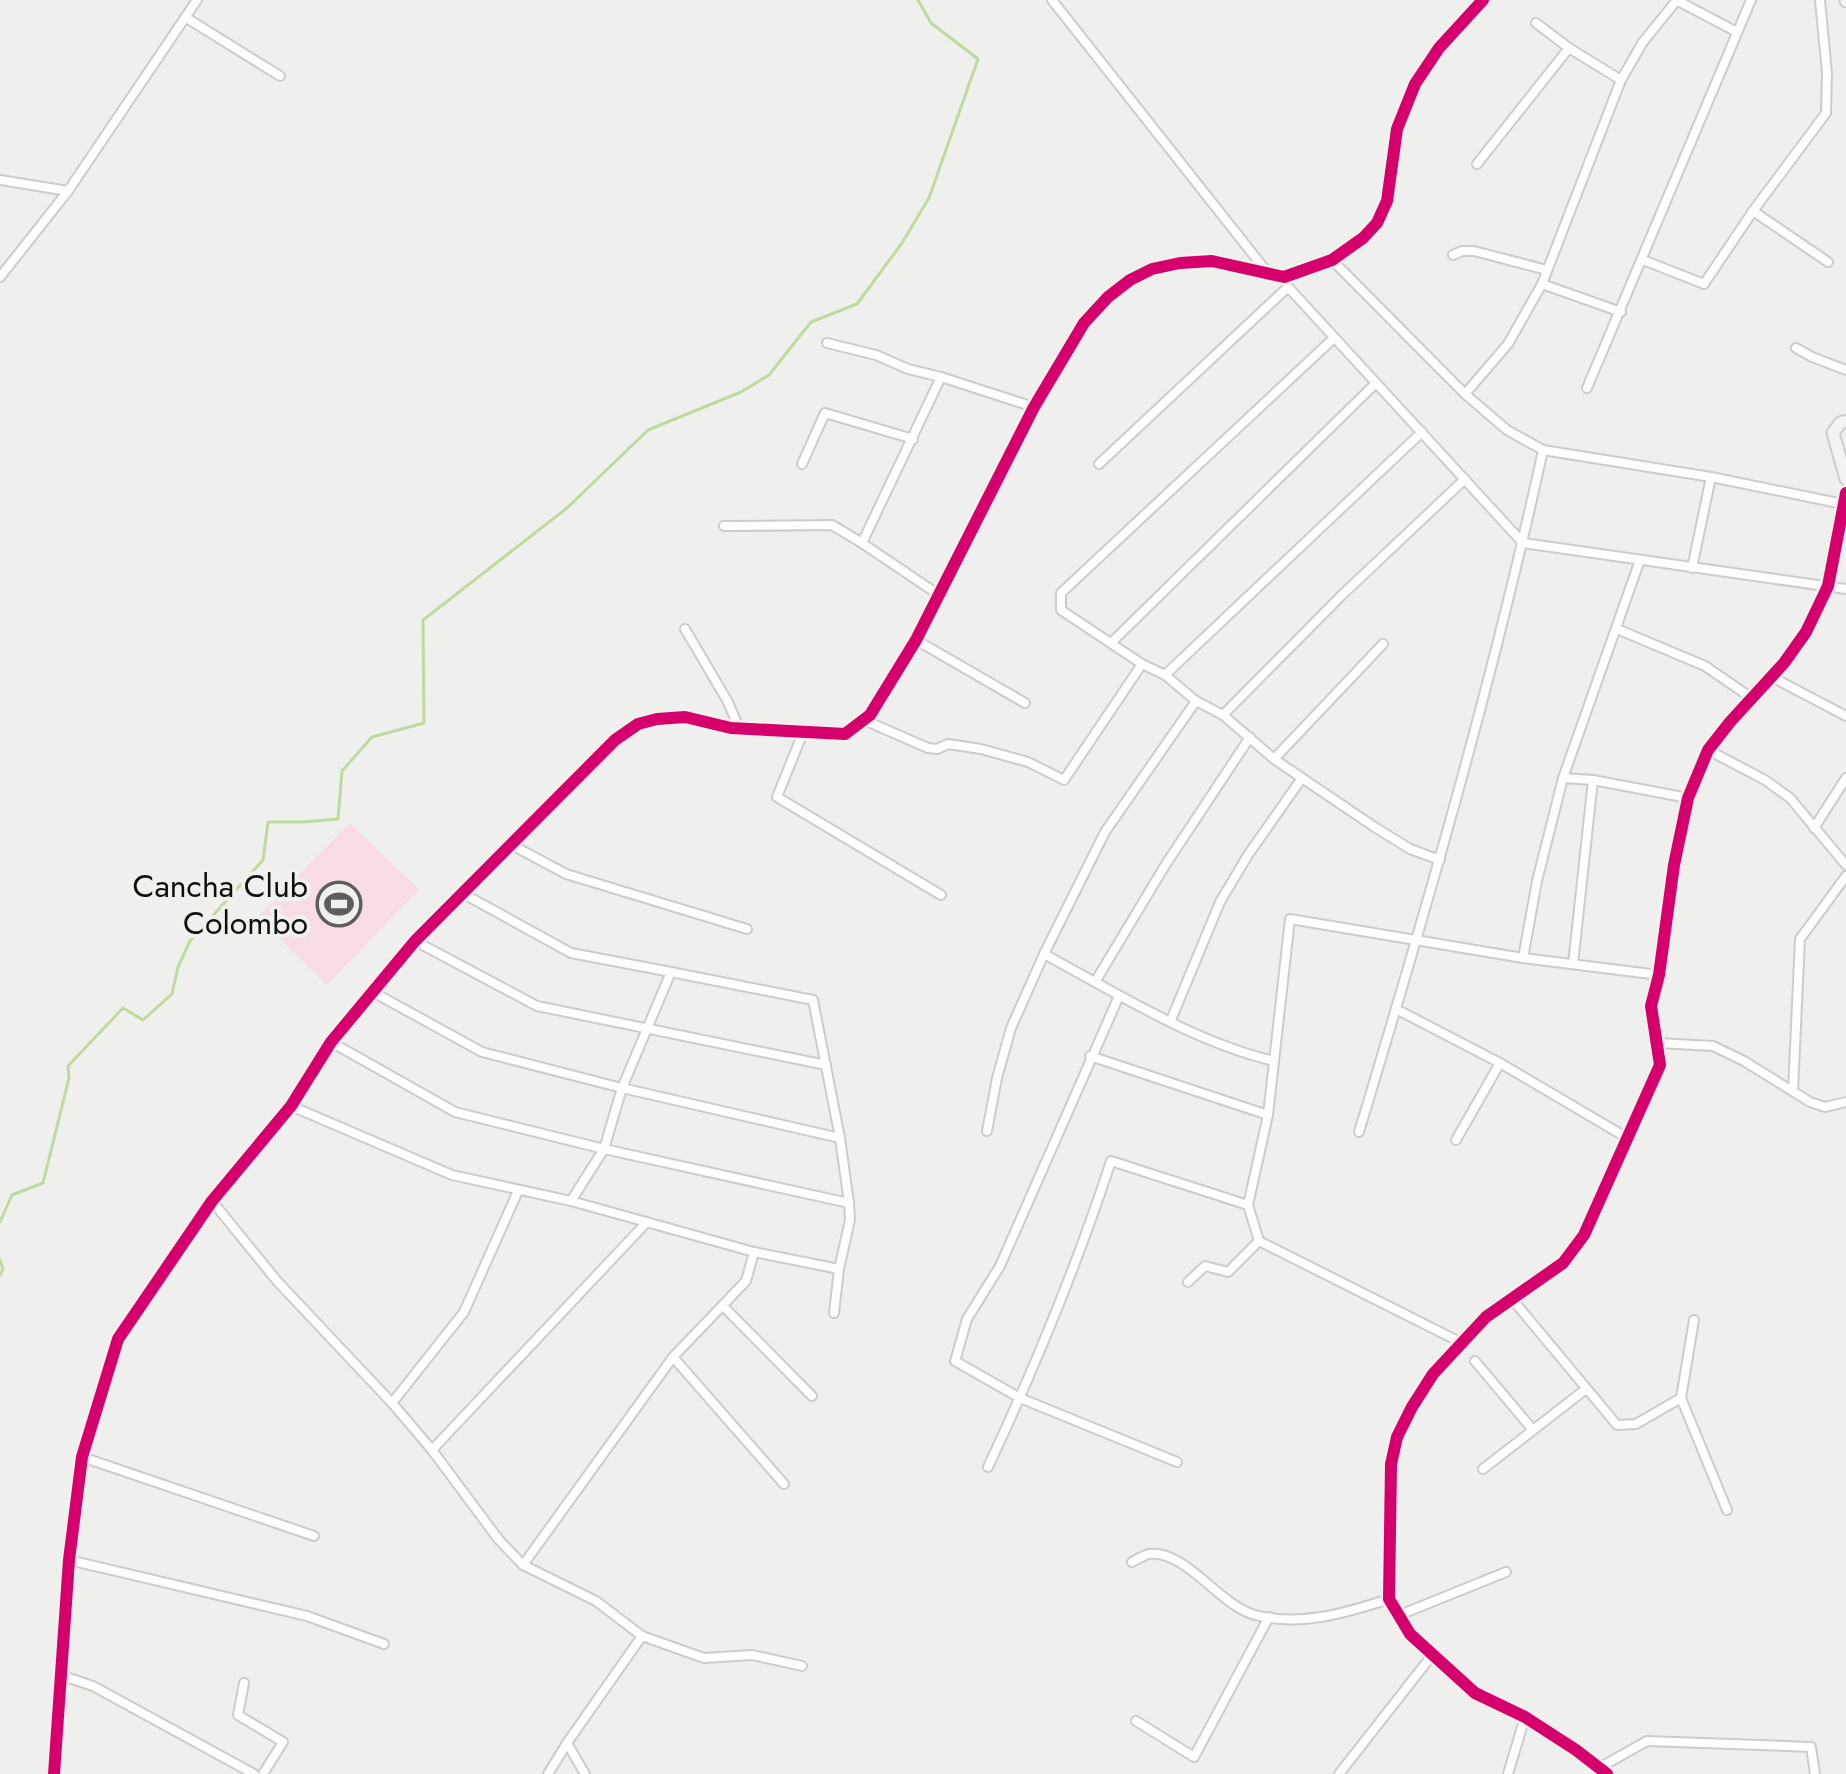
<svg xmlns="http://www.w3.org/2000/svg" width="1846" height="1774" font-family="Jost,sans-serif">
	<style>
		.green { fill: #f7dce3 }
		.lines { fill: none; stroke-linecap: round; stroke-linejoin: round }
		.stream { stroke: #bfda9f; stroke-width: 3 }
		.street-casing { stroke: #cccdcb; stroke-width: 12 }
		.secondary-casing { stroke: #cccdcb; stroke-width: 15 }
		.street { stroke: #fdfdfc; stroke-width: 8 }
		.secondary { stroke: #f4f2f2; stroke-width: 11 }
		.cycleway-casing { stroke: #eff1ed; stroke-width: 17 }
		.cycleway { stroke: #d6006c; stroke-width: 12 }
		.labels { text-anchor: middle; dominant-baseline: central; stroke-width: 8; stroke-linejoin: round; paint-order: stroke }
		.poi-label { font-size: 32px; fill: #0f100e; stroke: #eff1ed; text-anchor: end }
	</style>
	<rect width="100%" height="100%" fill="#eff0ee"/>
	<!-- green -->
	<polygon class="green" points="350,823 419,890 327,985 258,917"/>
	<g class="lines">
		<!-- stream -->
		<g class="stream">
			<polyline points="0,1222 12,1195 43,1183 69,1078 68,1066 123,1008 143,1020 172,994 178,967 190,941 263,860 268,822 303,822 338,819 342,771 372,737 424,723 423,620 567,508 648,430 741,392 769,375 811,322 857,304 902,243 929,198 978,59 931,23 918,0"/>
			<polyline points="0,1260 3,1269 0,1275"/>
		</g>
		<!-- street casing -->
		<g class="street-casing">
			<g id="street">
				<polyline points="1052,0 1267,272"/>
				<polyline points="1676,0 1737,32"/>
				<polyline points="185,17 280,76"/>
				<polyline points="1536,23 1569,48 1621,80"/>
				<polyline points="1477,164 1569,48"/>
				<polyline points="0,180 68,191 197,0"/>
				<polyline points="1753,211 1828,262"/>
				<polyline points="1453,255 1462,251 1474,251 1547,270"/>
				<polyline points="1332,260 1465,394 1507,430 1543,450 1711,477 1843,504"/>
				<polyline points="1643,260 1704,284 1753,211 1826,113 1827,73 1820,0"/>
				<polyline points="0,277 68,191"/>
				<polyline points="1284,277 1288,287 1523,543 1846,589"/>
				<polyline points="1542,284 1621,312"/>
				<polyline points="1334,338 1061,593 1061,610 1142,664 1165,675 1196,701 1223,715 1274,759 1373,826 1410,849 1440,860"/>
				<polyline points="827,343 876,355 908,369 941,377"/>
				<polyline points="1796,348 1812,357 1846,370"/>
				<polyline points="1587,388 1751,0"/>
				<polyline points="1465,394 1508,344 1542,284 1621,80 1643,42 1677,0"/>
				<polyline points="802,464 825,413 913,439"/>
				<polyline points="1099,464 1288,287"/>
				<polyline points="724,526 832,525 862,543"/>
				<polyline points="1692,568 1711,477"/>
				<polyline points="939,595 862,543 941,377 1034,407"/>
				<polyline points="685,629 728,702 739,728"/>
				<polyline points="1617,629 1705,666 1753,699"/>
				<polyline points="916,640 1025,703"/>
				<polyline points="1112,642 1375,384"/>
				<polyline points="1165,675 1422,432"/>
				<polyline points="1772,677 1846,716"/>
				<polyline points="1223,715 1342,595 1465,479"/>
				<polyline points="864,720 928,748 937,749 948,744 981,749 1028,762 1064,780 1142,664"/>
				<polyline points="804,730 777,797 941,895"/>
				<polyline points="1708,750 1765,780 1790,798 1846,865"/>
				<polyline points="1274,759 1383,644"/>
				<polyline points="1563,778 1593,780 1688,798"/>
				<polyline points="1814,828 1846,778"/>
				<polyline points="510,844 566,874 747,929"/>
				<polyline points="462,893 571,953 671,972 622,1088 604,1149 571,1201"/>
				<polyline points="415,941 537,1006 826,1065"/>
				<path d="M1044 954C1116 993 1194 1042 1274 1061"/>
				<polyline points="1523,958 1537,881 1563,778 1640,560"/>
				<polyline points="1573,964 1593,780"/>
				<polyline points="671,972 813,1000 840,1138 849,1203 850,1220 839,1269 834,1313"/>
				<polyline points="1095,982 1166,864 1250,737"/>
				<polyline points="371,991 482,1052 622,1088 840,1138"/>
				<polyline points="1119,996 1000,1266 967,1319 955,1361 1020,1398 1177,1462"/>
				<polyline points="1396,1009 1500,1063 1629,1139"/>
				<polyline points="1171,1020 1220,902 1248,855 1302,778"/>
				<polyline points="331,1042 455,1112 604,1149 849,1203"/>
				<polyline points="1658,1043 1713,1046 1744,1061 1810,1102 1825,1107 1846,1102"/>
				<polyline points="1090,1056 1268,1115"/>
				<polyline points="1793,1091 1800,939 1846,876"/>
				<polyline points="291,1106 452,1175 571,1201 754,1252 839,1269"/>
				<polyline points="987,1131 997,1078 1011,1028 1044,954 1105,832 1196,701"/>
				<path d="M1359 1132C1427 907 1493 680 1543 450"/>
				<polyline points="1456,1140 1500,1063"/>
				<polyline points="212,1201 277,1281 392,1403 432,1450 499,1540 523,1565 596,1601 642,1636 567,1743 585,1774"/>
				<polyline points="1188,1282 1205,1266 1228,1272 1259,1241"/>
				<polyline points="1512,1299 1617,1425 1636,1424 1681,1398 1727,1510"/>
				<polyline points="723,1306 812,1396"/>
				<polyline points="1462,1343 1259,1241 1248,1205 1268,1115 1290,919 1523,958 1659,975"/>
				<polyline points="673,1357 784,1484"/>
				<polyline points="1475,1361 1533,1430"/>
				<polyline points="1681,1398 1694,1320"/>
				<polyline points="392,1403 464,1312 518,1191"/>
				<polyline points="432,1450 647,1222"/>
				<polyline points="82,1457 314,1536"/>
				<path d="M988 1467C1035 1367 1077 1265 1111 1161L1248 1205"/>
				<polyline points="1483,1469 1586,1389"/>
				<polyline points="69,1560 307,1616 384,1644"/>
				<path d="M1132 1562C1136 1560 1144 1555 1149 1554 1185 1549 1220 1606 1255 1615 1300 1627 1346 1613 1389 1599"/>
				<polyline points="523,1565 673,1357 746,1281 754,1252"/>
				<polyline points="1397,1616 1506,1572"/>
				<polyline points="642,1636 704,1658 752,1655 802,1666"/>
				<polyline points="60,1675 93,1686 254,1774"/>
				<polyline points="244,1683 238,1715 283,1742 263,1774"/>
				<polyline points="1136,1721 1194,1757 1269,1617"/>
				<polyline points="1599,1768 1647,1741 1811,1747 1815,1774"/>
				<polyline points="54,1774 69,1560 82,1457 118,1339 212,1201 291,1106 331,1042 415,941 615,740 638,724 657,719 685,717 731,728 845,734 870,715 916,640 1034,407 1084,323 1108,297 1130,280 1152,269 1180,263 1212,261 1284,277 1332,260 1363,238 1377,223 1387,201 1397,129 1415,84 1439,48 1483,0"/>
				<polyline points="548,1774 567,1743"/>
				<polyline points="1339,1774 1433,1654"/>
				<polyline points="1508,1774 1525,1717"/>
			</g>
		</g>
		<!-- secondary casing -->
		<g class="secondary-casing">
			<g id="secondary">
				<polyline points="1846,0 1846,1"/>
				<polyline points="1846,421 1840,423 1833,433 1846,479"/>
				<polyline points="1607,1774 1576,1750 1525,1717 1475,1693 1410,1634 1389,1599 1391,1464 1397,1437 1412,1407 1433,1374 1486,1317 1563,1263 1584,1235 1660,1065 1651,1006 1659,975 1674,865 1688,798 1708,750 1730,722 1784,663 1806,632 1828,586 1846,493"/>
			</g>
		</g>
		<!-- street -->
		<use href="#street" class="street"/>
		<!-- secondary -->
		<use href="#secondary" class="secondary"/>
		<!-- cycleway casing -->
		<g class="cycleway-casing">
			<g id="cycleway">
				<polyline points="54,1774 69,1560 82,1457 118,1339 212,1201 291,1106 331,1042 415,941 615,740 638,724 657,719 685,717 731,728 845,734 870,715 916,640 1034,407 1084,323 1108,297 1130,280 1152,269 1180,263 1212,261 1284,277 1332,260 1363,238 1377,223 1387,201 1397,129 1415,84 1439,48 1483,0"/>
				<polyline points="1607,1774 1576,1750 1525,1717 1475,1693 1410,1634 1389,1599 1391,1464 1397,1437 1412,1407 1433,1374 1486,1317 1563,1263 1584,1235 1660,1065 1651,1006 1659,975 1674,865 1688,798 1708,750 1730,722 1784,663 1806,632 1828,586 1846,493"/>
			</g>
		</g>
		<!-- cycleway -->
		<use href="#cycleway" class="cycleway"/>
	</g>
	<!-- icons -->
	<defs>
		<g id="stadium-ring" transform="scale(2.3)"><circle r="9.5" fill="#eff1ed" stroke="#5d5e5c" stroke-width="1.5"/><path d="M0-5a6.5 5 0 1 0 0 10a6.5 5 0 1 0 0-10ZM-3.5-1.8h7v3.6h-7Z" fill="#5d5e5c"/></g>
	</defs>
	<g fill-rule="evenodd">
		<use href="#stadium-ring" x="339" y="904"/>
	</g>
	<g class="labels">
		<!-- poi labels -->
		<g class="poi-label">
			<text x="308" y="886">Cancha Club<tspan x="308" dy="37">Colombo</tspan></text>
		</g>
	</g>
</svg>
